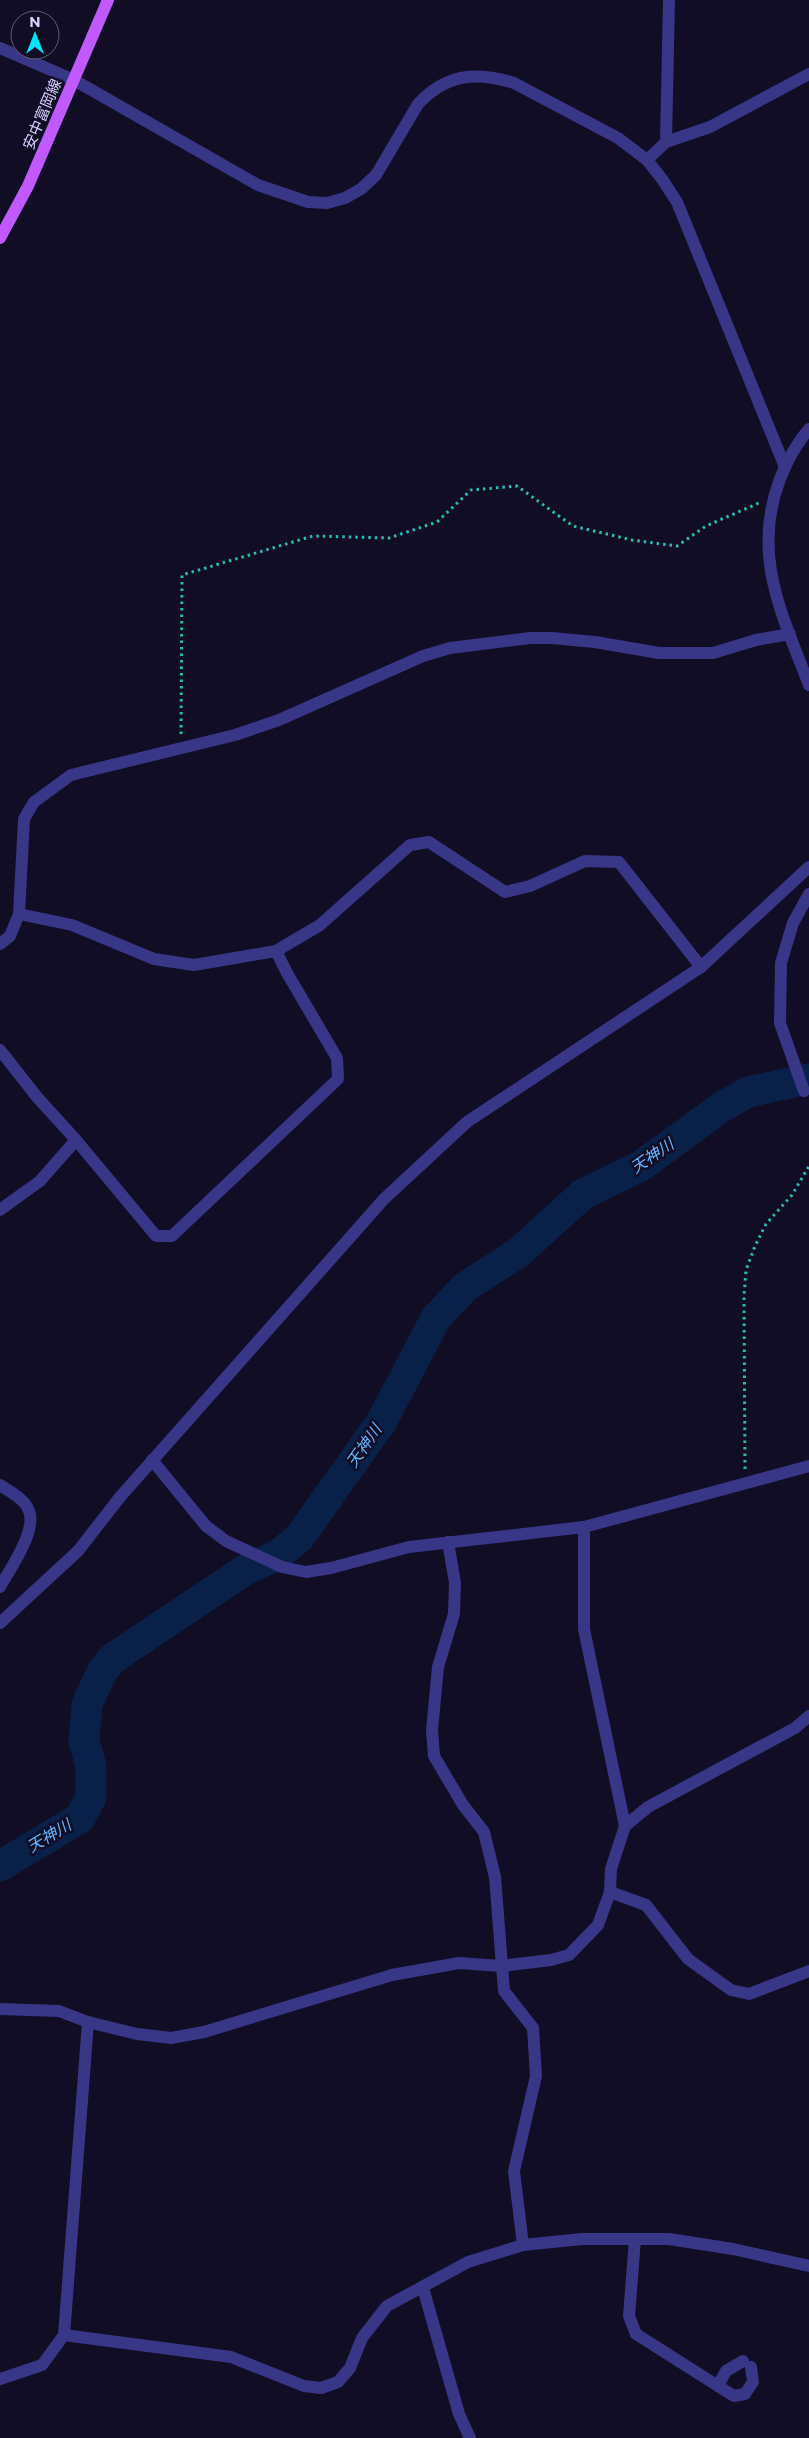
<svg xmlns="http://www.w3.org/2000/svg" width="809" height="2438" font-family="Montserrat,'Noto Sans JP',sans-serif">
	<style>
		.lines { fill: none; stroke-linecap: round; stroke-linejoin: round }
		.river { stroke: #092149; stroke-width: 31 }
		.path { stroke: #28bdb4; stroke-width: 3; stroke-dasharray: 2.5 4; stroke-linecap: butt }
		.minor { stroke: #383687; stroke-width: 12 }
		.major { stroke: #c059ff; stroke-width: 12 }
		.labels { text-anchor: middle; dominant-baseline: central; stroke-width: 5; stroke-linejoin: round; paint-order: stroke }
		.street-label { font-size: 15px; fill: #d7d2ff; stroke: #110d25 }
		.water-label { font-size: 16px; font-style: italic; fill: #60b6ff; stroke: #110d25 }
	</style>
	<rect width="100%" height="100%" fill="#110d25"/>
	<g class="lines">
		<!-- river -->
		<polyline class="river" points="0,1866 80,1818 91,1797 91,1766 84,1741 87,1704 102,1672 112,1659 245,1570 278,1555 299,1538 382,1421 436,1318 465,1287 518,1253 583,1194 641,1166 720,1108 748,1092 809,1079"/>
		<!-- path -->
		<g class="path">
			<polyline points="181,734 182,575 313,536 389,538 437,522 471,490 517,486 573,526 632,540 677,546 706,526 759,503"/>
			<polyline points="745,1469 744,1296 746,1270 755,1246 766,1224 792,1195 809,1166"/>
		</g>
		<!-- minor -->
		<g class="minor">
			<path d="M0 48 74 80 258 185 308 202 327 203 345 198 361 189 376 175 418 104C446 74 476 71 514 83L618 138 647 160 662 179 677 202 785 467"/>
			<polyline points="666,142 669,0"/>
			<polyline points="647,160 666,142 710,127 809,74"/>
			<path d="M809 429C796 444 787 461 780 479 751 555 782 614 809 685"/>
			<polyline points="19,914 72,925 154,959 194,965 276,951 320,925 410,845 429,842 505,892 530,886 585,861 619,862 701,967"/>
			<polyline points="0,944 10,936 19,914 24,819 34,802 71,775 235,735 279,720 423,656 450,648 530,638 552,638 595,642 659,653 713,653 756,640 790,634"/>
			<polyline points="0,1050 37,1097 76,1140 156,1236 172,1236 338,1079 337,1058 287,973 276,951"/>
			<polyline points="804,1091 780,1023 781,963 793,923 809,894"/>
			<polyline points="0,1210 40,1181 76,1140"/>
			<polyline points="152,1460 206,1526 226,1541 282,1567 306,1572 331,1568 409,1547 584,1527 809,1466"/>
			<path d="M0 1485C10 1492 25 1499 29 1511 37 1531 10 1569 0 1587"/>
			<polyline points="448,1542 455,1583 454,1614 438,1667 432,1730 434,1756 463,1805 484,1832 495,1877 504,1991 533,2028 536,2076 514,2171 523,2245"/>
			<polyline points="0,1623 78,1551 120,1497 384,1199 467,1122 701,967 809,867"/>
			<polyline points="625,1826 648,1807 795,1728 809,1716"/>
			<polyline points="610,1892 646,1905 688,1959 731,1990 749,1994 809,1971"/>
			<polyline points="0,2009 59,2011 88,2022 137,2034 171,2038 204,2032 392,1975 459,1963 501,1966 551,1960 569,1955 598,1925 610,1892 611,1869 625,1826 584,1629 584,1527"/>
			<polyline points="635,2239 629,2316 636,2334 718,2386 726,2371 743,2361"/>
			<polyline points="423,2288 459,2414 470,2438"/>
			<polyline points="64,2335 231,2357 304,2386 321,2388 338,2382 350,2368 362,2338 387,2306 468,2262 523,2245 582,2239 669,2239 733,2249 809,2266"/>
			<polyline points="0,2379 42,2365 64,2335 88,2022"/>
			<polyline points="718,2386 734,2396 745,2394 753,2382 751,2367"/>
		</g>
		<!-- major -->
		<polyline class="major" points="0,238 28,186 108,0"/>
	</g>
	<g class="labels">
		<!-- street labels -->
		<g class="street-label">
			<text transform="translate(42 114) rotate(-67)">安中富岡線</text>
		</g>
		<!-- water labels -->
		<g class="water-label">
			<text transform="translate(652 1156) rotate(-34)">天神川</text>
			<text transform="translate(364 1446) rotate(-55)">天神川</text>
			<text transform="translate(49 1836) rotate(-31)">天神川</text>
		</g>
	</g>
	<!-- north arrow -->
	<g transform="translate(35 35)"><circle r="24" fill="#110d25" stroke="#605c7c"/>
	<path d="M0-4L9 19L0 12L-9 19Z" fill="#00e4fd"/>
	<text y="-8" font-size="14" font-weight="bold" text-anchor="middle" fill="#d7d2ff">N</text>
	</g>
</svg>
